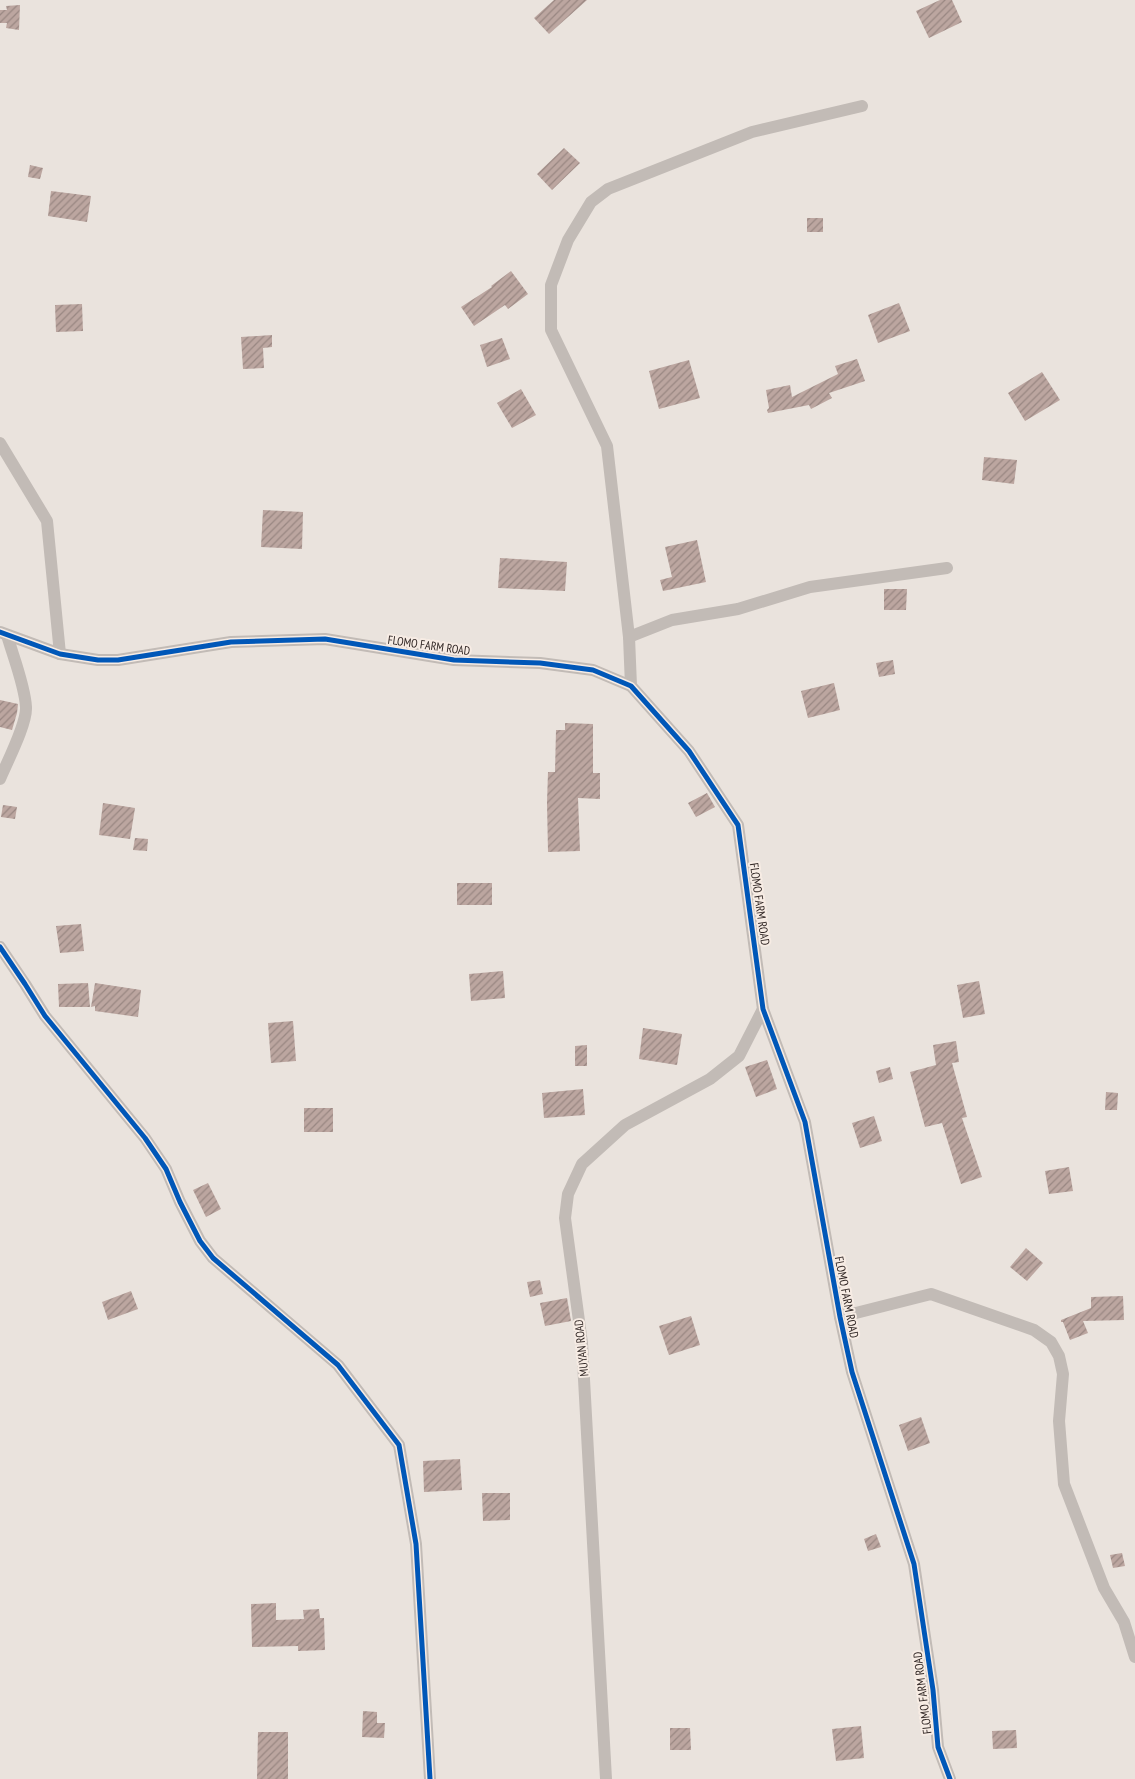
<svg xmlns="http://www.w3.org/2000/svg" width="1135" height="1779" font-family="'PT Sans Narrow',sans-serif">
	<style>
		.building { fill: url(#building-hatch) }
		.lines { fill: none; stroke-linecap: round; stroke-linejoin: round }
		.minor { stroke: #c2bbb6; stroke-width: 12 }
		.cycleway-casing { stroke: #f7ece4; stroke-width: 8 }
		.cycleway { stroke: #0057b8; stroke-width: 5 }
		.labels { text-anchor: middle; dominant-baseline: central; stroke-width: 4; stroke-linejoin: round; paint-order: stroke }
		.street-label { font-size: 12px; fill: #322826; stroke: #f7ece4 }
	</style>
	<defs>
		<pattern id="building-hatch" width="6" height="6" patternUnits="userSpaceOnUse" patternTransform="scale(1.25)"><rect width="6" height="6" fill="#bca6a0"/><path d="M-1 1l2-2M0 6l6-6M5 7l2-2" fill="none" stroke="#998782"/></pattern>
	</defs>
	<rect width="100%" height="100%" fill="#eae3dd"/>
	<!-- building -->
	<g class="building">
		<polygon points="554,0 587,0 549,34 534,18"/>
		<polygon points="940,0 952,0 962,22 929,38 916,11"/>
		<polygon points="20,5 19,30 6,28 7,23 0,23 0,10 7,10 6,6"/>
		<polygon points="564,148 580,163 552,190 537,174"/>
		<polygon points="30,165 43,168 40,179 28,177"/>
		<polygon points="51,191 91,196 87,222 48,216"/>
		<rect x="807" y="218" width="16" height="14"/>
		<polygon points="511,271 528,294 508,309 505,305 474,326 461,307 492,287 491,286"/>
		<polygon points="899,303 910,331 878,343 868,315"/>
		<polygon points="82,304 83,331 56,332 55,305"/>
		<polygon points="272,335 272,347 263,348 264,368 243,369 241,337"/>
		<polygon points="502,338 510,359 487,367 480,345"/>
		<polygon points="857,359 865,381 829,393 832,398 811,409 809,405 768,413 767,410 769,408 766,390 790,385 792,397 838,374 835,366"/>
		<polygon points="689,360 700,398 659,409 649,371"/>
		<polygon points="1042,372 1060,400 1025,421 1008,393"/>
		<polygon points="521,389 536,415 512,428 497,403"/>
		<polygon points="984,457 1017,460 1014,484 982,480"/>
		<polygon points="263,510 303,512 302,549 261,547"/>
		<polygon points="697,540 706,582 663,591 660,580 672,577 665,547"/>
		<polygon points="500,558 567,562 565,591 498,588"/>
		<polygon points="884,589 907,589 906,610 884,610"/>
		<polygon points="893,660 895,674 879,677 876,663"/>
		<polygon points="834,683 840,710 808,718 801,691"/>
		<polygon points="0,700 18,704 17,713 12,730 0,727"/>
		<polygon points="565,723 593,724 593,773 600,773 600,799 578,798 580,851 548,852 547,803 548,772 555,772 556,730 565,730"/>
		<polygon points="707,793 715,807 696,817 688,803"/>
		<polygon points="103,803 135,808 130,839 99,835"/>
		<polygon points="3,805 17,807 15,819 1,817"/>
		<polygon points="135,838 148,839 147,851 133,850"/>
		<rect x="457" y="883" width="35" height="22"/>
		<polygon points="81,924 84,951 60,953 56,926"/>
		<polygon points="503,971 505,998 471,1001 469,974"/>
		<polygon points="979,981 985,1014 963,1018 957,985"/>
		<polygon points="88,983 90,1007 59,1007 58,984"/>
		<polygon points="95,983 141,990 138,1017 95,1011 95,1006 91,1007"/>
		<polygon points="293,1021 296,1061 271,1063 268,1023"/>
		<polygon points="643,1028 682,1034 677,1065 639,1059"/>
		<polygon points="956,1041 959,1062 952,1063 967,1117 962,1118 982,1177 961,1184 942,1123 925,1127 910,1072 936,1065 933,1045"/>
		<polygon points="587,1045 587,1066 575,1066 575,1046"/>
		<polygon points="767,1060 777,1089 756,1097 745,1067"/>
		<polygon points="890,1067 893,1079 879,1083 876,1071"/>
		<polygon points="583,1089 585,1115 544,1118 542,1093"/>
		<polygon points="1106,1092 1118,1093 1117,1110 1105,1110"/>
		<rect x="304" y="1108" width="29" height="24"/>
		<polygon points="874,1116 882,1141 860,1148 852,1123"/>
		<polygon points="1069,1167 1073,1191 1049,1194 1045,1171"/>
		<polygon points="208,1183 221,1209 206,1217 193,1190"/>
		<polygon points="1026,1248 1043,1263 1027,1281 1010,1267"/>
		<polygon points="540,1280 543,1294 530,1297 527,1282"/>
		<polygon points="131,1291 138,1309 108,1320 102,1302"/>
		<polygon points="1123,1296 1124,1320 1083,1321 1088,1333 1070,1340 1063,1322 1061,1322 1061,1320 1091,1308 1091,1297"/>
		<polygon points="567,1298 571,1321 545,1326 540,1303"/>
		<polygon points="691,1316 700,1345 669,1355 659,1326"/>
		<polygon points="921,1417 930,1443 908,1451 899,1425"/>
		<polygon points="460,1459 462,1490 424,1492 423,1461"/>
		<polygon points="482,1493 510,1493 510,1520 483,1521"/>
		<polygon points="876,1534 881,1547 868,1551 864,1539"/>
		<polygon points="1122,1553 1125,1566 1113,1568 1110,1555"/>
		<polygon points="276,1603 276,1620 304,1619 303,1610 319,1609 320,1618 324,1618 325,1650 298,1651 298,1646 252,1647 251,1604"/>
		<polygon points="363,1711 377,1712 377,1723 385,1723 384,1738 362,1737"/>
		<polygon points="861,1726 864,1758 836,1761 832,1729"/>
		<polygon points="670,1728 690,1728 691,1750 670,1750"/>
		<polygon points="1016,1730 1017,1748 993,1749 992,1731"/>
		<polygon points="258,1732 288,1732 288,1779 257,1779"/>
	</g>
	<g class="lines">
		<!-- minor -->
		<g class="minor">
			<polyline points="0,443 47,521 60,654"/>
			<polyline points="0,632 60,654 98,660 118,660 231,642 325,639 454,660 540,663 593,670 631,686 689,751 738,825 763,1009 805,1122 840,1317 852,1372 914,1564 933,1690 938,1747 950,1779"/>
			<polyline points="629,637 672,620 738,609 810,587 947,568"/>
			<polyline points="631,686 629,637 607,446 551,330 551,285 568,240 591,202 608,189 752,132 862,106"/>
			<path d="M0 779C7 762 27 724 26 707 25 686 13 656 7 635"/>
			<polyline points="0,947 25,984 45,1016 145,1138 166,1169 180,1202 200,1241 213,1258 338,1365 399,1445 416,1544 430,1779"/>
			<polyline points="840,1317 931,1294 1034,1330 1051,1342 1059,1356 1063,1374 1059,1421 1064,1484 1104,1588 1124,1622 1135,1657"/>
			<polyline points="606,1779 582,1343 565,1218 568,1194 582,1164 625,1125 710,1079 739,1056 763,1009"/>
		</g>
		<!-- cycleway casing -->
		<g class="cycleway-casing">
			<g id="cycleway">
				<polyline points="0,632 60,654 98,660 118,660 231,642 325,639 454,660 540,663 593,670 631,686 689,751 738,825 763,1009 805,1122 840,1317 852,1372 914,1564 933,1690 938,1747 950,1779"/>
				<polyline points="0,947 25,984 45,1016 145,1138 166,1169 180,1202 200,1241 213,1258 338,1365 399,1445 416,1544 430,1779"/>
			</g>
		</g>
		<!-- cycleway -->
		<use href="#cycleway" class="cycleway"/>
	</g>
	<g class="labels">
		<!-- street labels -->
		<g class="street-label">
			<text transform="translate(429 645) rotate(8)">FLOMO FARM ROAD</text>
			<text transform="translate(760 904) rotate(82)">FLOMO FARM ROAD</text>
			<text transform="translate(847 1297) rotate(79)">FLOMO FARM ROAD</text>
			<text transform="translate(581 1348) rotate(-96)">MUYAN ROAD</text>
			<text transform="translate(922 1693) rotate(-97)">FLOMO FARM ROAD</text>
		</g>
	</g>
</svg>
